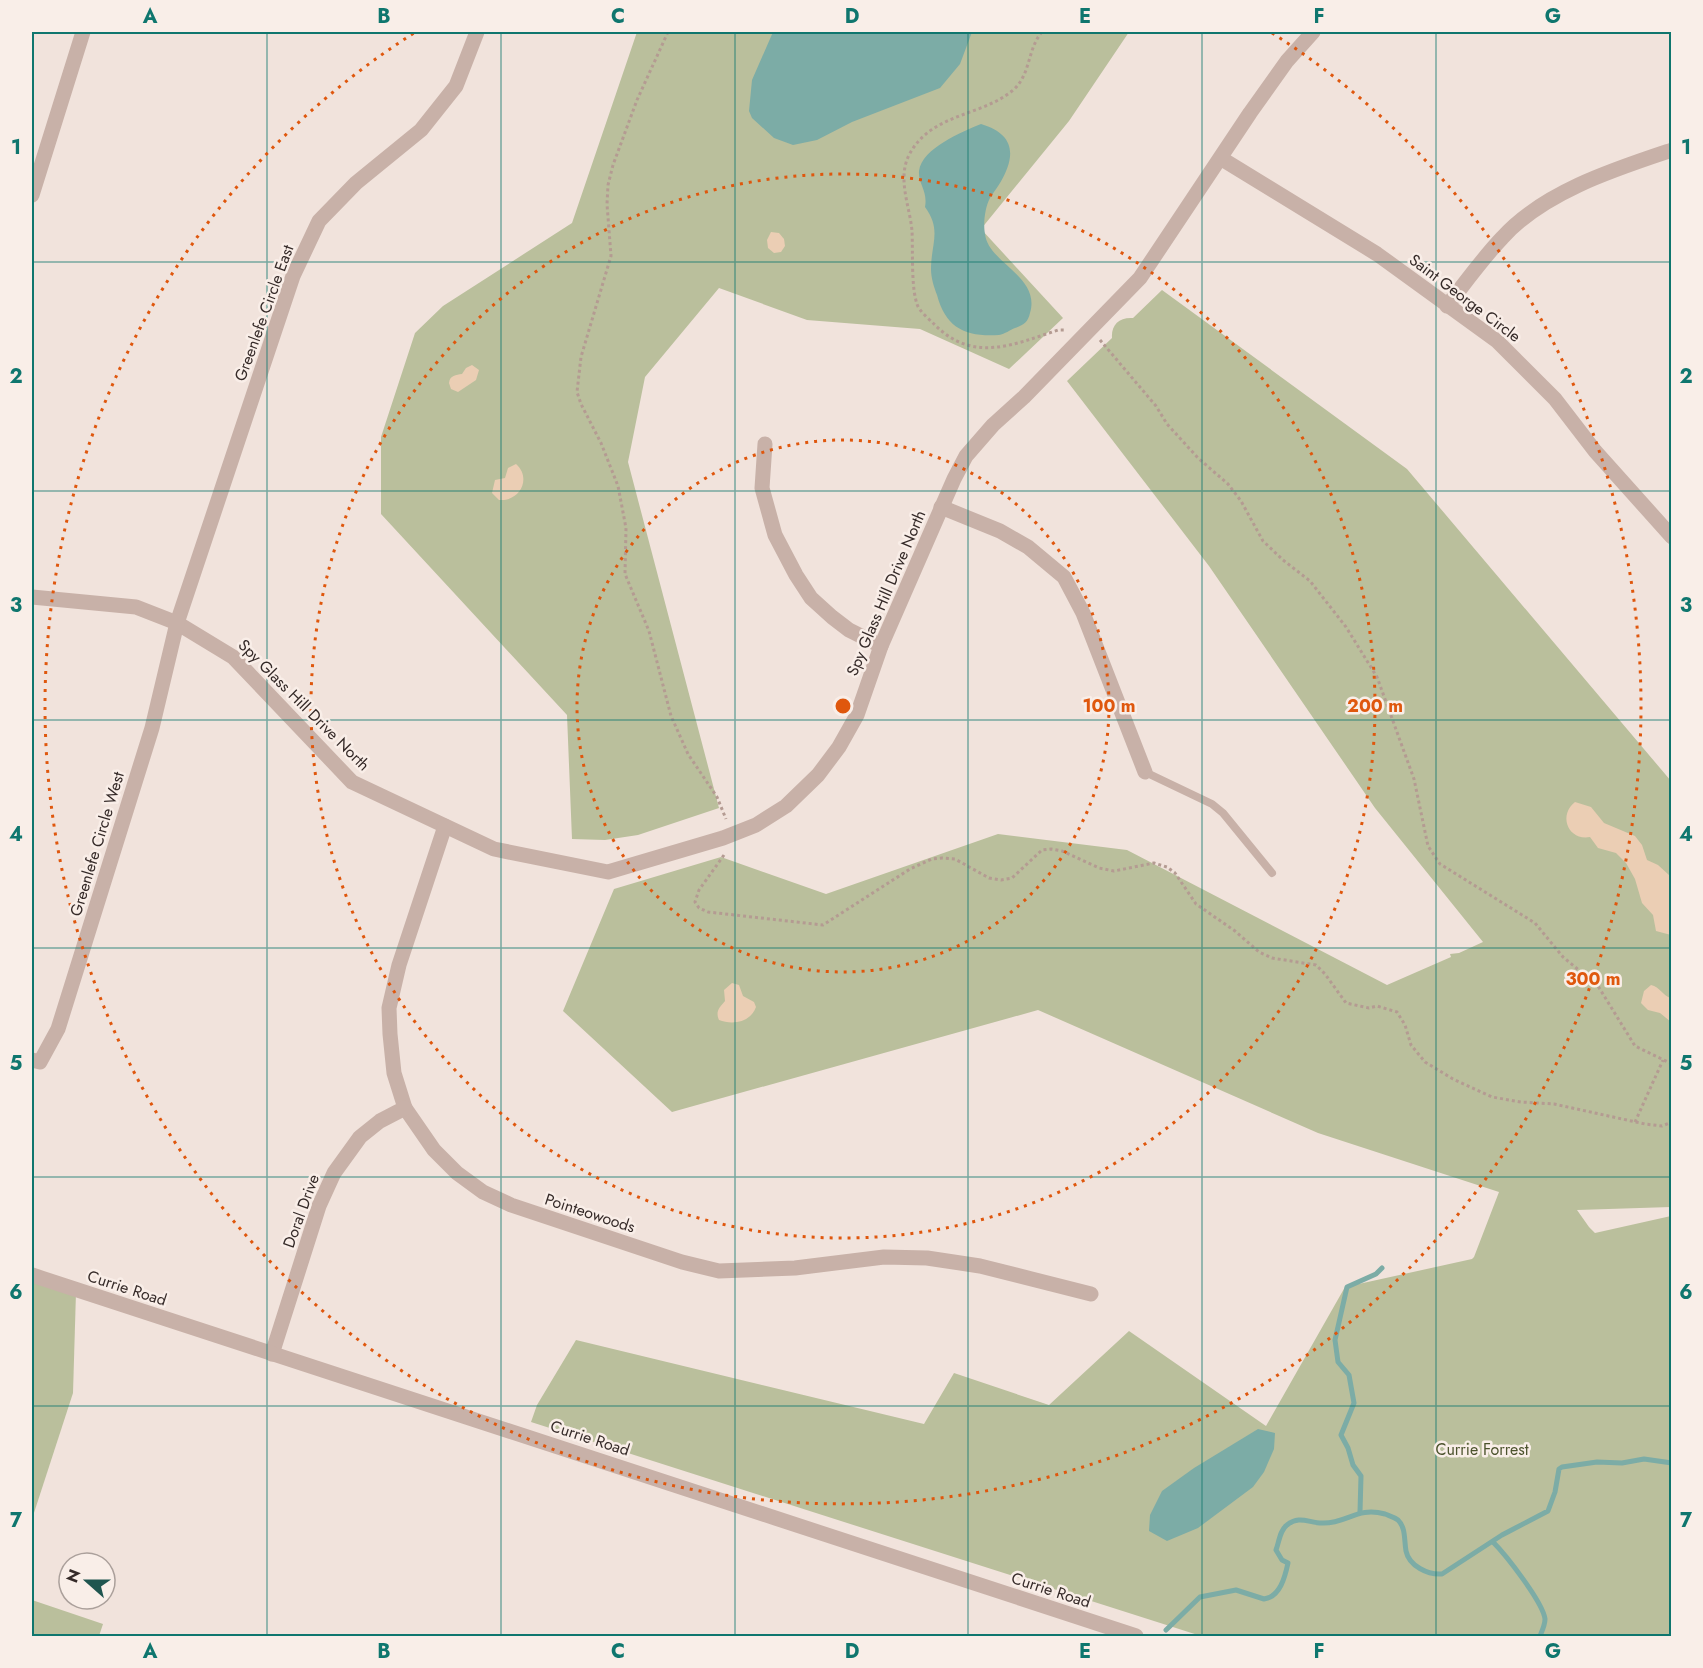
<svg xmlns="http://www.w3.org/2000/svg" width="1703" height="1668" font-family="Jost,sans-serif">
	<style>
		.green { fill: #babf9c }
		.sand { fill: #ebceb4 }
		.water { fill: #7caca6 }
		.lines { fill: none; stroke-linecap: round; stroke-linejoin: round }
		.stream { stroke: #7caca6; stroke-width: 5 }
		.path { stroke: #b49b92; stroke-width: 3; stroke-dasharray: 3 3; stroke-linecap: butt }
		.service { stroke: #c8b1a8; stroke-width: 8 }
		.minor { stroke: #c8b1a8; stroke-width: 15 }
		.tertiary { stroke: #c8b1a8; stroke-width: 15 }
		.grid { fill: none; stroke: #0f766e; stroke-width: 1.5; stroke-opacity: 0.55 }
		.ring { fill: none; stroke: #df570d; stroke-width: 3; stroke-dasharray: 3 6 }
		.labels { text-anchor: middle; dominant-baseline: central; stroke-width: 5; stroke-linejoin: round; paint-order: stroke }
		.street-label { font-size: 16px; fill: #352a28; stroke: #f9eee8 }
		.park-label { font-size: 16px; fill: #4c532d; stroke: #f9eee8 }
		.centre { fill: #df570d; stroke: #f9eee8; stroke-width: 3 }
		.ring-label { font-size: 18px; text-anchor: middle; font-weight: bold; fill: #df570d; stroke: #f9eee8; stroke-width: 5; stroke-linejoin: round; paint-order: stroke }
		.neatline { fill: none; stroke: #0f766e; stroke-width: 2 }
		.grid-label { font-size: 20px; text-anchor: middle; font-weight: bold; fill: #0f766e }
	</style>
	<rect width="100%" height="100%" fill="#f1e3dc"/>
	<!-- green -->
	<g class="green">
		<polygon points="637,32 1129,32 1069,121 981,229 1063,318 1009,369 920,329 807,320 719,288 645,377 628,462 719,808 638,835 605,840 572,839 567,715 381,514 381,437 415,333 443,306 572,223"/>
		<path d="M1162 290 1407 469 1671 781V1207L1577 1210 1589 1227 1595 1233 1671 1216V1636H1201L531 1422 537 1405 576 1340 924 1424 954 1373 1049 1405 1129 1331 1266 1426 1345 1287 1472 1259 1474 1257 1499 1192 1318 1133 1038 1010 672 1112 563 1011 614 889 721 857 826 894 998 834 1127 850 1387 985 1451 957 1450 954 1459 953 1483 942 1375 808 1209 566 1067 381 1112 338C1111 325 1119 317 1133 318Z"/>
		<polygon points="32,1278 76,1292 73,1393 32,1519"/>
		<polygon points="32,1600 103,1624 99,1636 32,1636"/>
	</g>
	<!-- sand -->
	<g class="sand">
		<polygon points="771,232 779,233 784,239 785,246 781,252 774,253 768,248 767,240"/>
		<path d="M472 365 479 370 476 380 458 392 451 389 449 383C450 375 456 375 462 374L466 368Z"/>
		<path d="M516 464C532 478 520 502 499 500L492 493 495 480 505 478 508 468Z"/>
		<path d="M1575 802 1591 807 1604 823 1635 836 1642 845 1647 860 1658 865 1669 875 1672 891 1671 935 1656 931 1653 915 1642 903 1635 879 1626 863 1616 853 1598 848 1590 837C1568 841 1558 815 1575 802Z"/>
		<path d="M732 983 739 985 743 996 754 1002 756 1007C750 1023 732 1025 719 1020 715 1011 720 1007 725 1001L724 990Z"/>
		<path d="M1651 985C1660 987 1663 996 1671 998V1022L1660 1013 1648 1010 1641 1003 1644 991Z"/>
	</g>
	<!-- water -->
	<g class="water">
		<polygon points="773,32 972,32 960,64 940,88 852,122 817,140 793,145 774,138 752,118 749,111 752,80"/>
		<path d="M981 124C1014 134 1017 154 1000 183 997 188 993 193 990 198 985 207 983 224 985 234 988 263 1041 276 1030 313 1028 322 1024 325 1015 328 1010 330 1005 334 999 335 965 337 946 328 937 295 934 287 931 278 931 269 931 244 942 230 925 207 928 191 918 184 919 171 922 148 962 132 981 124Z"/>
		<polygon points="1258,1429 1275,1433 1274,1449 1264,1472 1253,1487 1198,1528 1167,1541 1149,1531 1150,1515 1162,1491 1194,1468"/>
	</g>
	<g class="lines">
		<!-- stream -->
		<g class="stream">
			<polyline points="1360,1512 1361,1476 1353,1465 1348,1448 1341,1435 1354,1403 1349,1375 1338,1362 1335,1340 1347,1287 1376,1274 1382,1268"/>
			<path d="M1493 1542C1505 1554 1543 1602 1545 1619 1545 1625 1542 1631 1540 1636"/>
			<path d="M1166 1630 1200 1597 1236 1590 1264 1599C1280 1597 1285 1577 1288 1563L1282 1560 1276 1550C1279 1542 1280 1530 1287 1525 1299 1515 1309 1523 1322 1523 1347 1524 1357 1506 1385 1514 1390 1516 1394 1517 1398 1520 1406 1528 1404 1540 1406 1551 1409 1566 1428 1575 1442 1574L1502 1535 1548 1511 1555 1492 1559 1469 1562 1467 1597 1462 1622 1463 1644 1459 1672 1463"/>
		</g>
		<!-- path -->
		<g class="path">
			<polyline points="668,32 637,100 613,165 608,185 607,204 611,256 581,357 577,392 581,404 601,443 618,486 626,528 625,574 649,631 671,716 688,754 717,797 726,819"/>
			<path d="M1042 32C1027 49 1031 76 1012 91 980 117 931 113 909 155 897 179 910 207 912 231 913 251 911 287 917 304 919 311 929 319 935 325 973 363 1013 345 1058 330H1065"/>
			<polyline points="1100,340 1156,406 1167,424 1198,458 1228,484 1241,501 1263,541 1283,560 1310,581 1346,627 1377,677 1414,779 1428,846 1440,864 1535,923 1563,957 1598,986 1635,1046 1672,1064"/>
			<polyline points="724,855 699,890 695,902 699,908 708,912 823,925 910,869 932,859 942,858 955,859 989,878 1001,880 1012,878 1042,850 1051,849 1062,851 1099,868 1114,871 1154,863 1167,867 1175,873 1196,904 1235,931 1259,952 1272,958 1316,965 1325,974 1346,1003 1369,1008 1377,1006 1397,1012 1405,1025 1411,1045 1425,1062 1453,1079 1492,1097 1521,1102 1554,1104 1645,1124 1662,1126 1672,1122"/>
			<polyline points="1635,1122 1663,1060"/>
		</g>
		<!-- service -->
		<polyline class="service" points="1145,772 1212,804 1223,813 1272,873"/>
		<!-- minor -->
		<g class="minor">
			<polyline points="1222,159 1377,254 1497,341 1555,399 1595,451 1672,537"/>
			<polyline points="32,195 83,32"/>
			<path d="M1447 306C1465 283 1482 259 1502 238 1543 192 1615 169 1672 150"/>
			<polyline points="765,444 762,488 775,535 796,575 811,598 832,617 849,630 881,646"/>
			<polyline points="941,507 1000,531 1028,547 1064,577 1083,613 1145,772"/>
			<polyline points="32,597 136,607 177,623 233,657 352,782 494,849 608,872 723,838 756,825 786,806 818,775 839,747 857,715 881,646 954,479 966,456 993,425 1024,397 1140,278 1250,113 1287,61 1313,32"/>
			<polyline points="445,826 399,965 389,1008 390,1034 394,1073 405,1108 434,1150 457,1173 483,1192 511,1205 682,1262 719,1271 795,1268 884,1257 927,1258 980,1266 1091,1294"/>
			<polyline points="32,1060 40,1062 58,1029 152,728 177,623 293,276 319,221 356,183 421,130 456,86 477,32"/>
			<polyline points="272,1354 319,1206 334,1173 360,1137 380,1121 405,1108"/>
		</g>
		<!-- tertiary -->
		<polyline class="tertiary" points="32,1275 1136,1636"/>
	</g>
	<!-- grid -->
	<path class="grid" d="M267 32V1636M501 32V1636M735 32V1636M968 32V1636M1202 32V1636M1436 32V1636M32 262H1672M32 491H1672M32 720H1672M32 948H1672M32 1177H1672M32 1406H1672"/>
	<!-- distance rings -->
	<g class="ring">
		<circle cx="843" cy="706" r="266"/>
		<circle cx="843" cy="706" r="532"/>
		<path d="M1272 33A798 798 0 1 1 414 33"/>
	</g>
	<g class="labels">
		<!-- street labels -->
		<g class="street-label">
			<text transform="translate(1465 298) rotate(37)">Saint George Circle</text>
			<text transform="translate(264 313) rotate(-70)">Greenlefe Circle East</text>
			<text transform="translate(886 593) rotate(-67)">Spy Glass Hill Drive North</text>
			<text transform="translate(304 705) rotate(45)">Spy Glass Hill Drive North</text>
			<text transform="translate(97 844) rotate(-73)">Greenlefe Circle West</text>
			<text transform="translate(301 1211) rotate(-70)">Doral Drive</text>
			<text transform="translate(590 1213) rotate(18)">Pointeowoods</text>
			<text transform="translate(127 1288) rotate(18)">Currie Road</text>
			<text transform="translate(590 1438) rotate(18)">Currie Road</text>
			<text transform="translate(1051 1590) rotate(18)">Currie Road</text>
		</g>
		<!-- park labels -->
		<g class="park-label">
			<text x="1482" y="1449">Currie Forrest</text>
		</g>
	</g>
	<circle cx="843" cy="706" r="9" class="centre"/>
	<g class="ring-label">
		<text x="1109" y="712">100 m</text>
		<text x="1375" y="712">200 m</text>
		<text x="1593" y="985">300 m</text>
	</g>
	<!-- border -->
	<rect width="1703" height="1668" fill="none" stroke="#f9eee8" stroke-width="66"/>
	<!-- north arrow -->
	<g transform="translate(87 1581) rotate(291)"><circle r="28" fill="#f9eee8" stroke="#aba09b" stroke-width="1.5"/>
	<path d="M0-4.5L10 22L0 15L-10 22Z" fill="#1f554f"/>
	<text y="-9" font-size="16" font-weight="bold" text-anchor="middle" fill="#352a28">N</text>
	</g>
	<rect x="33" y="33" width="1637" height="1602" class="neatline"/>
	<g class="grid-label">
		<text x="150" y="23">A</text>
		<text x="384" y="23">B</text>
		<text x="618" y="23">C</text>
		<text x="852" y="23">D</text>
		<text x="1085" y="23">E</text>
		<text x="1319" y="23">F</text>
		<text x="1553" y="23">G</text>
		<text x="16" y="154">1</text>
		<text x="1686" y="154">1</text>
		<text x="16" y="383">2</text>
		<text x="1686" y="383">2</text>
		<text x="16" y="612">3</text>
		<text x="1686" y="612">3</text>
		<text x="16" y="841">4</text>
		<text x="1686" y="841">4</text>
		<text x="16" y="1070">5</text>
		<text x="1686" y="1070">5</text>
		<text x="16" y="1299">6</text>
		<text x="1686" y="1299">6</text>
		<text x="16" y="1527">7</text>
		<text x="1686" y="1527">7</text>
		<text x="150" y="1658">A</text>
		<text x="384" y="1658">B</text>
		<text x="618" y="1658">C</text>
		<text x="852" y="1658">D</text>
		<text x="1085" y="1658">E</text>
		<text x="1319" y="1658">F</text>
		<text x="1553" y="1658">G</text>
	</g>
</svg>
